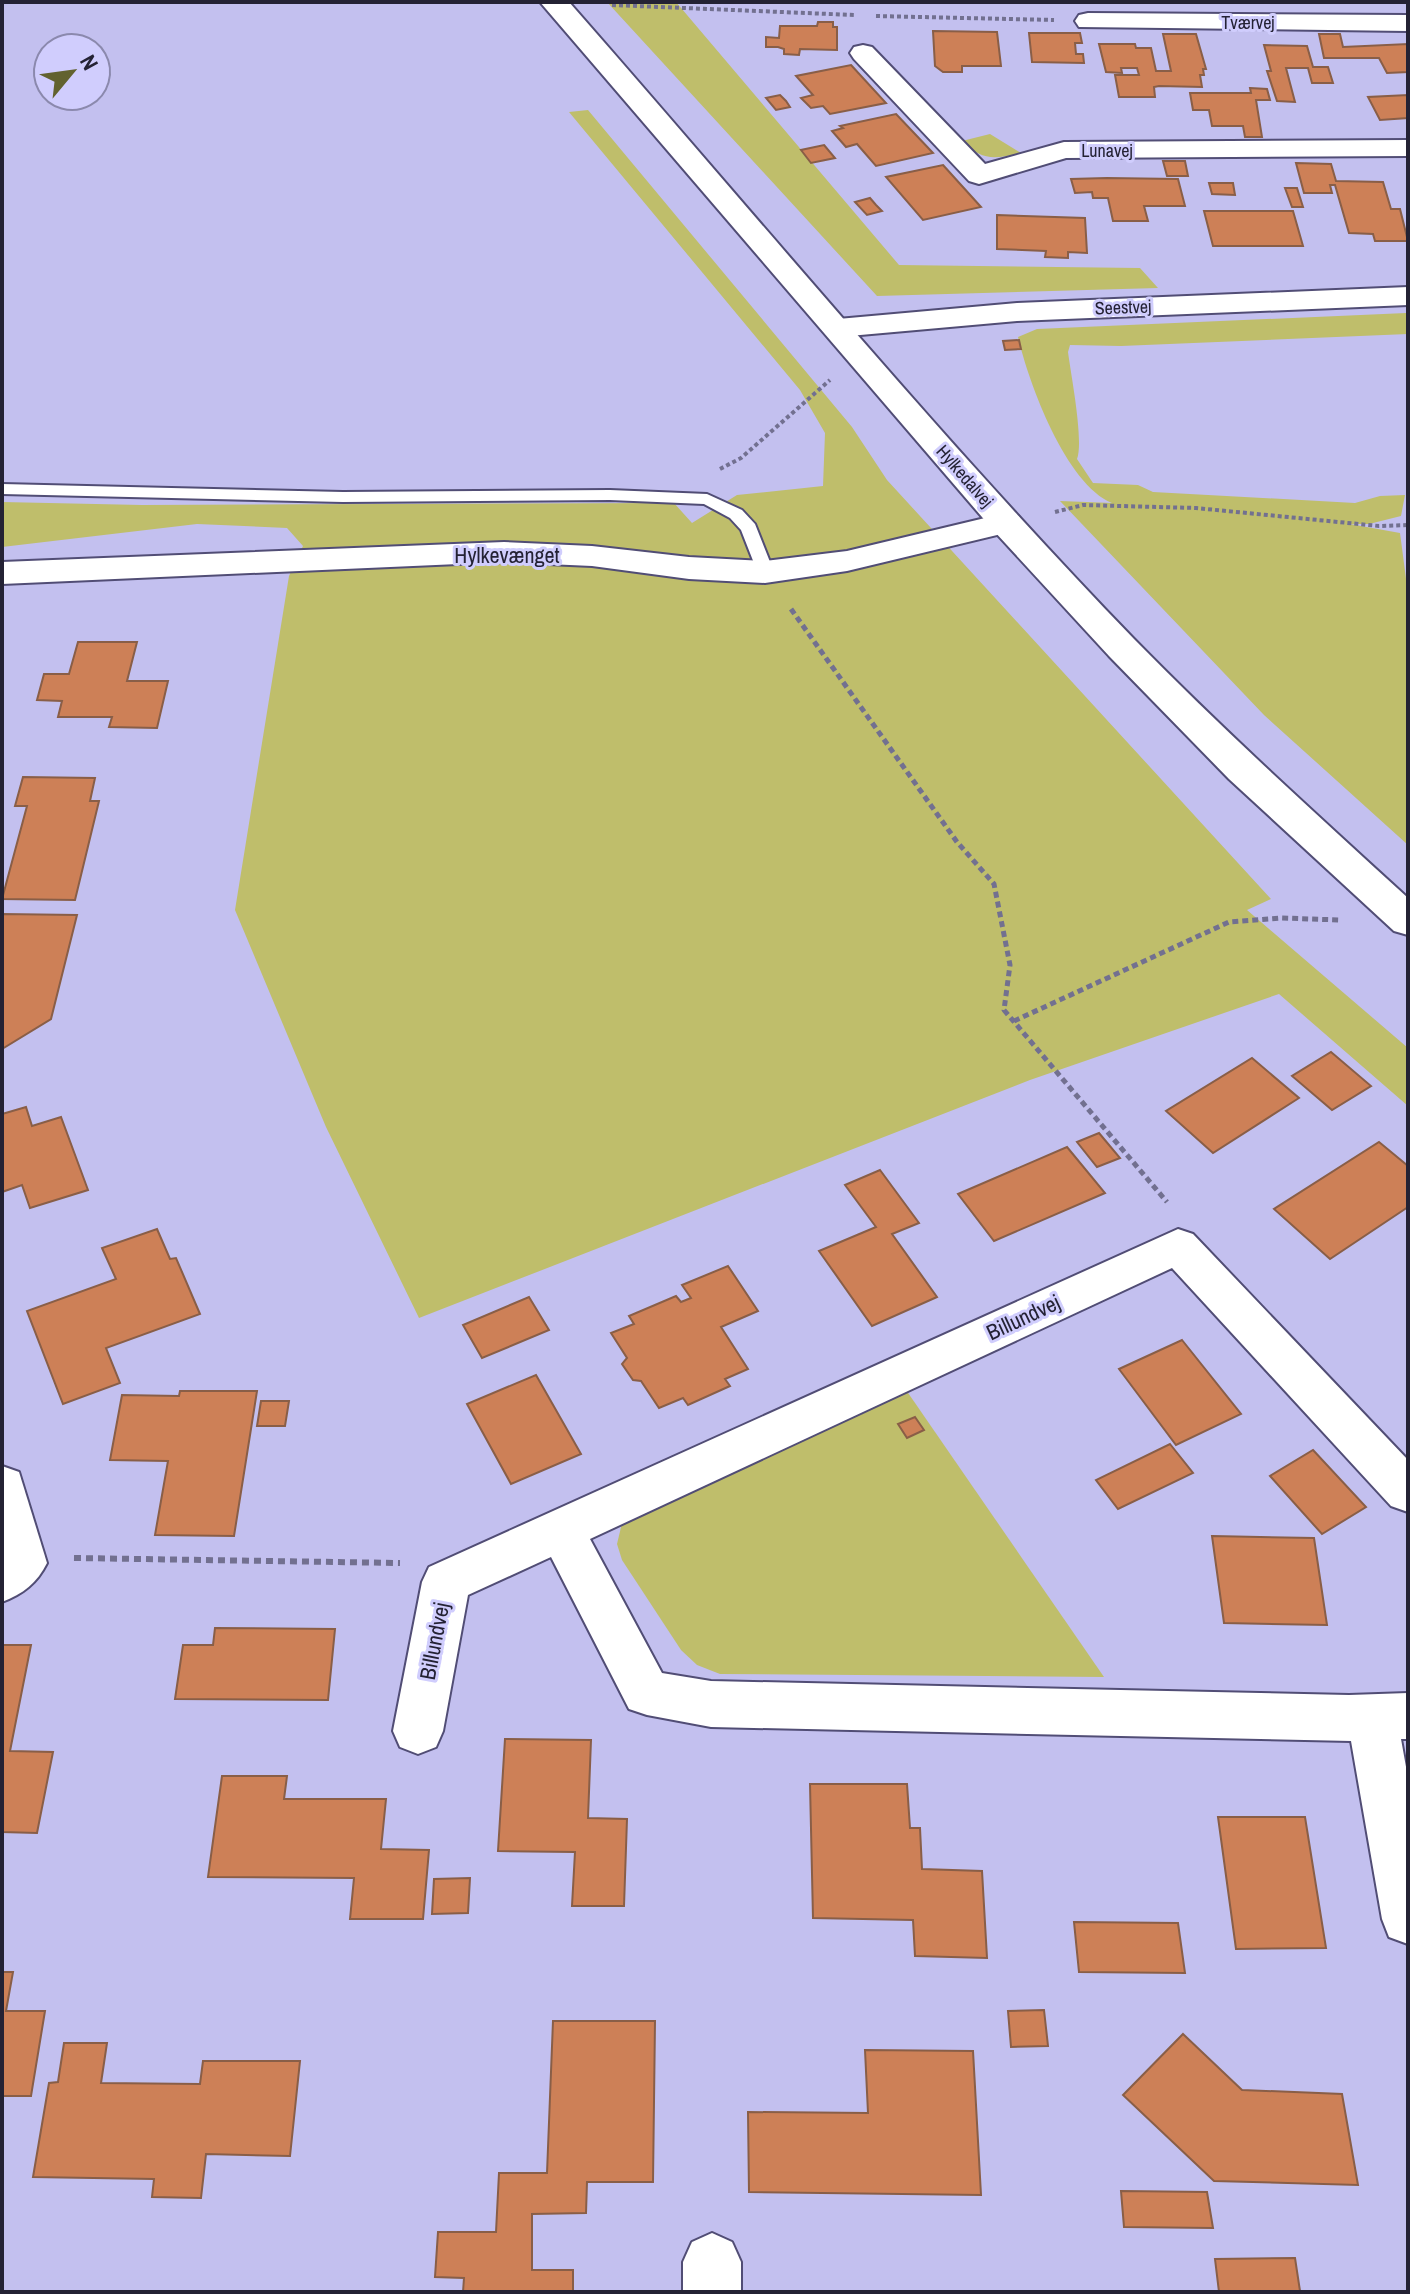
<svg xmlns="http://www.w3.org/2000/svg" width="1410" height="2294" font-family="'Archivo Narrow',sans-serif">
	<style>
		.green { fill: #bfbe6b }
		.building { fill: #cd8057; stroke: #895e47; stroke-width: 2 }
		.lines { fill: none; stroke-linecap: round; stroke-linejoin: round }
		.service-casing { stroke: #514d75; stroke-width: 4 }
		.minor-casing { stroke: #514d75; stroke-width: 4 }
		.tertiary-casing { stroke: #514d75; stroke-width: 4 }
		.path-far2 { stroke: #727090; stroke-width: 4; stroke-dasharray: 4 3; stroke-linecap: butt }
		.path-far1 { stroke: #727090; stroke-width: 5; stroke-dasharray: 6 4; stroke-linecap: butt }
		.path { stroke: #727090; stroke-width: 6; stroke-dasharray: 7 5; stroke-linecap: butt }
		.service { fill: #fff; fill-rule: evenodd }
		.minor { fill: #fff; fill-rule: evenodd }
		.tertiary { fill: #fff; fill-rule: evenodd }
		.labels { text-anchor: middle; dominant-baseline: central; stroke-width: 6; stroke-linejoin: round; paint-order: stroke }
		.far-street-label { font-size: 18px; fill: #242234; stroke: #d0cdfd }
		.street-label { font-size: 22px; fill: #242234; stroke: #d0cdfd }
	</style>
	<rect width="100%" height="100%" fill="#c3c0ef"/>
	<!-- green -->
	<g class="green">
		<polygon points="607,2 676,2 899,265 1140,268 1158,288 877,296"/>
		<polygon points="588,110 852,427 887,480 1271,899 1247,910 1408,1048 1408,1106 1279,994 1030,1080 419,1318 326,1127 235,910 289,576 303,546 287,528 197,524 2,547 2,502 142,505 674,503 692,523 737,495 823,486 825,433 800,390 569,112"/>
		<path d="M990 134 1021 153C994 159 982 161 962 141Z"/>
		<path d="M1406 313 1408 334 1121 346 1070 345 1068 352C1071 375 1084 441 1077 459L1093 483 1138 485 1153 492 1355 503 1380 496 1405 495 1401 516 1369 524H1350L1400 533 1408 594V845L1264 715 1060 501 1112 503C1066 484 1029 384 1018 337L1037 329Z"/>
		<polygon points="904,1387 1104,1677 720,1674 697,1665 681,1650 622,1560 617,1544 622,1523"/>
	</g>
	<!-- building -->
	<g class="building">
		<polygon points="818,22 833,22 833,27 837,27 837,50 800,49 799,55 784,54 784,49 778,47 766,47 766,37 779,38 780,26 817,26"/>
		<polygon points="933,31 997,32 1001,66 962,66 962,72 943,72 935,66"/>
		<polygon points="1029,33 1080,33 1082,43 1075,43 1076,54 1083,54 1084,63 1032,62"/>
		<polygon points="1163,34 1196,34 1206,69 1203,69 1204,75 1200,75 1202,87 1159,86 1154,87 1155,97 1119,97 1115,75 1139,75 1137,68 1121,68 1122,73 1106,72 1099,44 1135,44 1136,48 1151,48 1156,71 1171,71"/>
		<polygon points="1319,34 1340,34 1343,47 1408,44 1408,72 1387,73 1379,58 1324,58"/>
		<polygon points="1264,45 1307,46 1313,67 1328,67 1333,83 1312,83 1308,68 1286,68 1295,102 1277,101 1267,71 1271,71"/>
		<polygon points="851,65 886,103 830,114 823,106 811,108 801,98 813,95 796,76"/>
		<polygon points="1250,88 1267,89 1270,100 1256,100 1262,137 1245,137 1243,126 1212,126 1209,110 1193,110 1190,93 1251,93"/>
		<polygon points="780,95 786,101 790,107 776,110 766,98"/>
		<polygon points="1408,95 1408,118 1380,120 1368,97"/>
		<polygon points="896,114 933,153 876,166 857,144 846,147 832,131 843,128 840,126"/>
		<polygon points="824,145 835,158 811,163 801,150"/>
		<polygon points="1163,161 1185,161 1188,176 1167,176"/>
		<polygon points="1296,163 1331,164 1336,181 1383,182 1391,209 1400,209 1408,241 1375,241 1373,234 1349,233 1335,185 1330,185 1332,193 1304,193"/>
		<polygon points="943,165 981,207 923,220 886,177"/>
		<polygon points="1107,178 1178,179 1185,206 1144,206 1148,221 1113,221 1108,198 1093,198 1092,192 1075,193 1071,179"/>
		<polygon points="1209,183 1233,183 1235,195 1212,194"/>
		<polygon points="1285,188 1297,188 1303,207 1292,207"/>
		<polygon points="870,198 876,205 882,211 867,215 855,202"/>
		<polygon points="1204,211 1293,211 1303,246 1213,246"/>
		<polygon points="997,215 1085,218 1087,253 1068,252 1068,258 1045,257 1046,251 997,249"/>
		<polygon points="1019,340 1021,349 1005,350 1003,341"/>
		<polygon points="78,642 137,642 127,681 168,681 157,728 109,727 112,717 58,717 62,701 37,700 44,674 69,674"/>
		<polygon points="23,777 95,778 90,801 99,801 75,900 2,899 27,806 15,806"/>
		<polygon points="2,914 77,915 51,1019 2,1049"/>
		<polygon points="1331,1052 1371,1086 1332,1110 1292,1076"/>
		<polygon points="1252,1058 1299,1098 1213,1153 1166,1111"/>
		<polygon points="26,1107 32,1126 61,1117 88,1190 30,1208 22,1185 2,1192 2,1114"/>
		<polygon points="1099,1133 1120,1158 1097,1167 1077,1142"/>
		<polygon points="1379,1142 1408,1166 1408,1207 1330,1259 1274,1209"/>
		<polygon points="1067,1147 1105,1193 994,1241 958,1194"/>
		<polygon points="880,1170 919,1223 892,1234 937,1297 872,1326 819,1251 876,1227 845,1185"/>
		<polygon points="157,1229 170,1259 176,1258 200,1314 106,1348 120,1383 63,1404 27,1311 116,1279 102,1248"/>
		<polygon points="728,1266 758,1311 721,1327 748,1369 725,1379 730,1386 688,1405 683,1398 659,1408 641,1381 633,1380 622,1364 627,1358 611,1333 634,1324 629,1316 676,1296 681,1302 691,1298 682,1285"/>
		<polygon points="529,1297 549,1330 482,1358 463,1325"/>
		<polygon points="1182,1340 1241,1414 1176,1445 1119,1369"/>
		<polygon points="536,1375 581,1454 511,1484 467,1404"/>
		<polygon points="180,1391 257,1391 234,1536 155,1535 168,1461 110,1460 122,1395 179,1396"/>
		<polygon points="261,1401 289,1401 285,1426 257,1426"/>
		<polygon points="915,1417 924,1430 907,1438 898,1424"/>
		<polygon points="1170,1444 1193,1473 1118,1509 1096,1480"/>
		<polygon points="1313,1450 1366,1507 1322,1534 1270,1476"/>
		<polygon points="1212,1536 1314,1538 1327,1625 1224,1623"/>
		<polygon points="215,1628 335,1629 328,1700 175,1699 183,1645 213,1645"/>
		<polygon points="2,1645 31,1645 10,1751 53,1752 37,1833 2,1832"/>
		<polygon points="505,1739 591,1740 588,1818 627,1819 624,1906 572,1906 575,1852 498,1851"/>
		<polygon points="222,1776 287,1776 284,1799 386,1799 381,1849 429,1850 423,1919 350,1919 354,1878 208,1877"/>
		<polygon points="810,1784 907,1784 910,1828 920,1828 922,1869 982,1871 987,1958 915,1956 913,1920 813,1918"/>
		<polygon points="1218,1817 1305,1817 1326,1948 1236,1949"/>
		<polygon points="470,1878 468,1913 432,1914 434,1879"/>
		<polygon points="1074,1922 1178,1923 1185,1973 1079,1972"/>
		<polygon points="2,1972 13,1972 6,2011 45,2011 31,2096 2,2096"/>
		<polygon points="1044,2010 1048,2046 1011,2047 1008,2011"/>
		<polygon points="553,2021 655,2021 653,2182 587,2182 586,2213 532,2214 532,2270 573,2270 573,2292 463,2292 464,2278 435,2277 438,2232 496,2232 499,2173 547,2173"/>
		<polygon points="1183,2034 1242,2090 1342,2094 1358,2185 1214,2181 1123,2095"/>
		<polygon points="64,2043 107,2043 101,2083 200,2084 203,2061 300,2061 290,2156 206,2154 201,2198 152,2197 154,2179 33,2177 49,2083 58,2082"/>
		<polygon points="865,2050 973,2051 981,2195 749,2192 748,2112 868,2113"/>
		<polygon points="1121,2191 1207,2192 1213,2228 1124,2227"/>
		<polygon points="1295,2258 1300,2291 1370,2292 1219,2292 1215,2259"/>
	</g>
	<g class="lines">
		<!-- service casing -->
		<g class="service-casing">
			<polygon id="service" points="2,484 343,492 610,490 707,494 742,510 755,524 774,572 765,578 759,576 741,530 730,518 704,504 610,500 343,502 2,494"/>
		</g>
		<!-- minor casing -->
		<g class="minor-casing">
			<g id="minor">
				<polygon points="1088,13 1408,15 1408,31 1079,27 1075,21 1079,15"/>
				<polygon points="863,45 872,47 985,164 1064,142 1408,140 1408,156 1066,158 979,184 969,181 854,59 850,53 854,47"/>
				<polygon points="1408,287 1408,305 1017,321 838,337 827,335 823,328 827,321 838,319 1017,303"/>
				<polygon points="1006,513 1018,516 1023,523 1018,530 847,571 765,583 689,579 592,566 504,562 2,584 2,562 504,542 592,546 689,557 765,561 847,551"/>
				<polygon points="1178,1229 1193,1234 1408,1460 1408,1512 1391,1506 1172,1268 590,1539 662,1673 711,1681 1349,1695 1408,1693 1408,1739 1401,1739 1408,1778 1408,1944 1389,1937 1382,1919 1351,1741 711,1727 647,1715 629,1709 551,1557 468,1595 443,1731 436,1747 418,1754 400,1747 393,1731 422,1582 429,1567"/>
				<path d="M2 1466 19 1472 47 1563C37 1583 23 1594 2 1602Z"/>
				<polygon points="712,2233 732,2242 741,2262 741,2292 683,2292 683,2262 692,2242"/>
			</g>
		</g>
		<!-- tertiary casing -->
		<g class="tertiary-casing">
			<path id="tertiary" d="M540 2H569C756 215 937 435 1134 639 1222 729 1315 813 1408 898V935L1394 931 1229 779 1109 656 994 531Z"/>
		</g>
		<!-- path-far2 -->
		<g class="path-far2">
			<polyline points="612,5 854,15"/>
			<polyline points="876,16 1054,20"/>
			<polyline points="720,469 741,458 830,380"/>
			<polyline points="1055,512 1083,505 1196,508 1379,526 1408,525"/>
		</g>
		<!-- path-far1 -->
		<g class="path-far1">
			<polyline points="791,609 957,842 994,884 1010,965 1004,1010 1167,1202"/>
			<polyline points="1014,1021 1229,922 1282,918 1339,920"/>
		</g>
		<!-- path -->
		<polyline class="path" points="74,1558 400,1563"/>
		<!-- service -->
		<use href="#service" class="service"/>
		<!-- minor -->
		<use href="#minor" class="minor"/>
		<!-- tertiary -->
		<use href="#tertiary" class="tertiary"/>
	</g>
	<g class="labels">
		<!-- far-street labels -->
		<g class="far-street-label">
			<text x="1248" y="22">Tværvej</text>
			<text x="1107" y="150">Lunavej</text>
			<text transform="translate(1123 307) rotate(-2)">Seestvej</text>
			<text transform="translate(965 476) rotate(49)">Hylkedalvej</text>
		</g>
		<!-- street labels -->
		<g class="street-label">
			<text x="507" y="555">Hylkevænget</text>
			<text transform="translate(1023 1317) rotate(-25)">Billundvej</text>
			<text transform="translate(434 1641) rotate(-79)">Billundvej</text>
		</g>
	</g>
	<!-- border -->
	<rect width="1410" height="2294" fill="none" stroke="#242234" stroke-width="8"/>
	<!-- north arrow -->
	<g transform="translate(72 72) rotate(61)"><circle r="38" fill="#d0cdfd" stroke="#8b89ad" stroke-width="2"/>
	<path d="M0-6L14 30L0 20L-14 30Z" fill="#62622f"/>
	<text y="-12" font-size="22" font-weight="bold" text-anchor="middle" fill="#242234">N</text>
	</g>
</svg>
